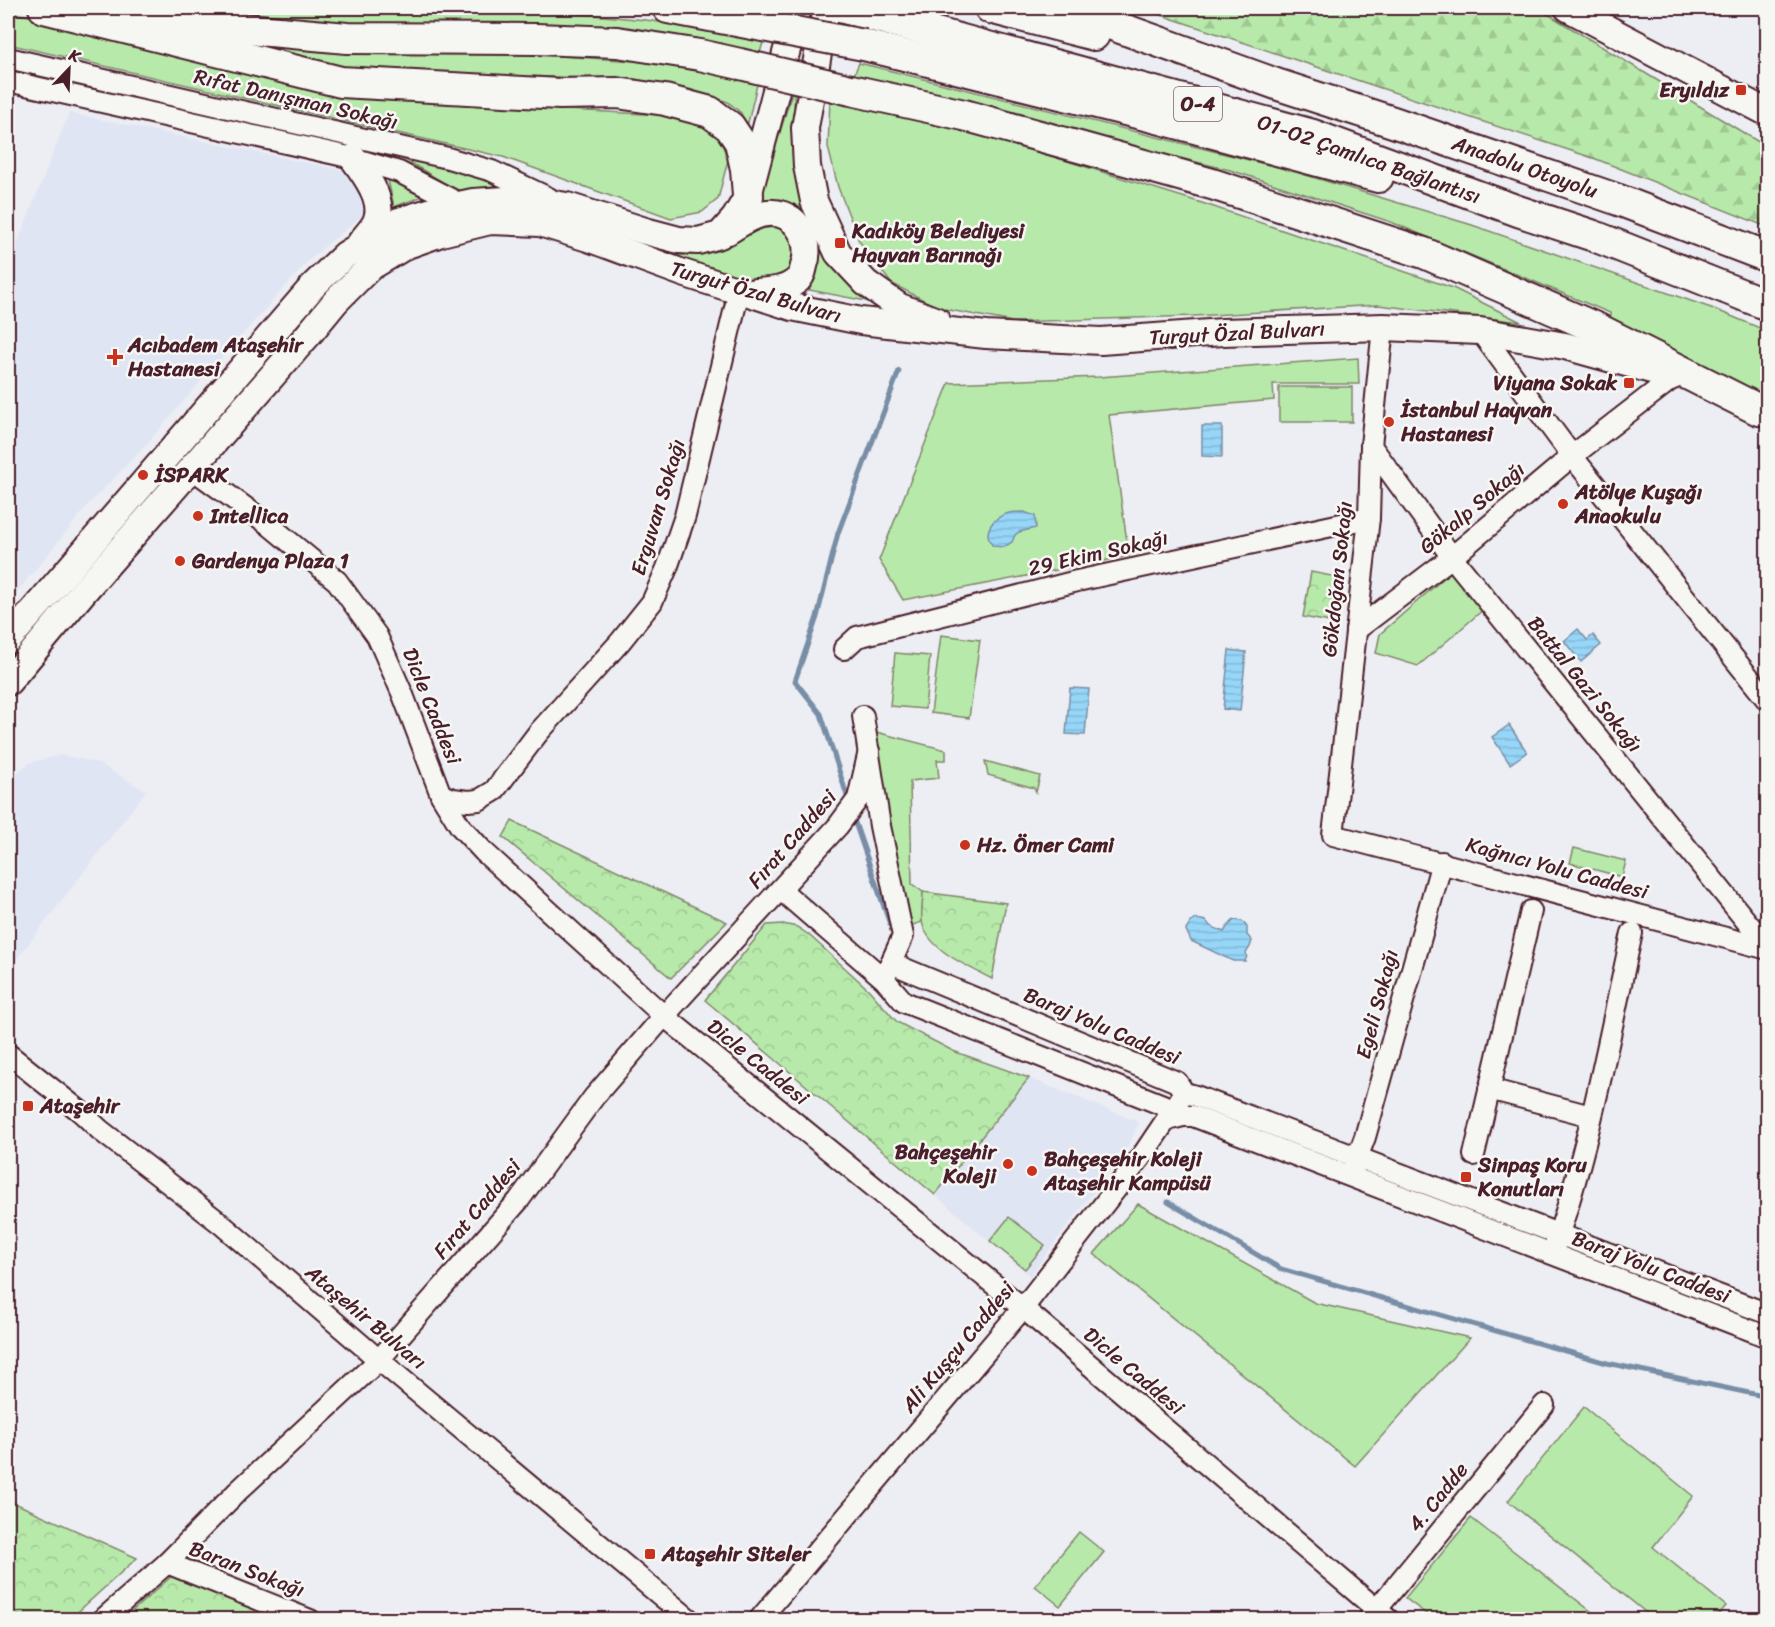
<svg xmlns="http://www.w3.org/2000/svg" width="1775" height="1627" font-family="Sriracha,sans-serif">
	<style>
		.built { fill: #e0e5f4 }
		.grass { fill: #b7eaaa; stroke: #80846a; stroke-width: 1.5 }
		.forest { fill: url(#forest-firs); stroke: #80846a; stroke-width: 1.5 }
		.park { fill: url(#park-crowns); stroke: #80846a; stroke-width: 1.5 }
		.water { fill: url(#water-rules); stroke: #788da6; stroke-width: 1.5 }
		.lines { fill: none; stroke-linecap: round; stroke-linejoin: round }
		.stream { stroke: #788da6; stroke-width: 5 }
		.minor-casing { stroke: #4a1f2b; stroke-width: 24 }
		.major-casing { stroke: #4a1f2b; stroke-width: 30 }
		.highway-casing { stroke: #4a1f2b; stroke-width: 34 }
		.minor { stroke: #f6f6f2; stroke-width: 20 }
		.major { stroke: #f6f6f2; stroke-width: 26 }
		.highway { stroke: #f6f6f2; stroke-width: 30 }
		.highway-bridge-casing { stroke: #4a1f2b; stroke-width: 34; stroke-linecap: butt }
		.highway-bridge { stroke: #f6f6f2; stroke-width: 30 }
		.poi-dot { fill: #c8321e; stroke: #f6f6f2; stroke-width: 2 }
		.labels { text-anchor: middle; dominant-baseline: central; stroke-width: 5; stroke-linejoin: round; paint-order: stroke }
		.shield { fill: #f6f6f2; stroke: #7e6067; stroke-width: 1.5 }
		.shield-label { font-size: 20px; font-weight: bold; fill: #4a1f2b }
		.poi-label { font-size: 21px; font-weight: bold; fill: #4a1f2b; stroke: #f6f6f2; text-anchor: start }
		.street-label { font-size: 21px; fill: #4a1f2b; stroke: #f6f6f2 }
	</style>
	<defs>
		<pattern id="forest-firs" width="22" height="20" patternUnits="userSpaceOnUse" patternTransform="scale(1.5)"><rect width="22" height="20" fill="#b7eaaa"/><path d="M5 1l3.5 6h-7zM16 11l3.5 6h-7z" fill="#9fc892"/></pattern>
		<pattern id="park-crowns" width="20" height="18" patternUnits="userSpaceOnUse" patternTransform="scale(1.5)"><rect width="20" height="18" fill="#b7eaaa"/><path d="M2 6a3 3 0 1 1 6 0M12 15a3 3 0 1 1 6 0" fill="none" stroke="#9fc892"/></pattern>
		<pattern id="water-rules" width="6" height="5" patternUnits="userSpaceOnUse" patternTransform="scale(1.5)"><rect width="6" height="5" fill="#96d6f8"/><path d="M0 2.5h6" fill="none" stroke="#83b7d5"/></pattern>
	</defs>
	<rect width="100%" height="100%" fill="#eceef3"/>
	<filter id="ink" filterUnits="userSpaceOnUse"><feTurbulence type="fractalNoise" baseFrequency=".0167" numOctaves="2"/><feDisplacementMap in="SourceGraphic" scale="12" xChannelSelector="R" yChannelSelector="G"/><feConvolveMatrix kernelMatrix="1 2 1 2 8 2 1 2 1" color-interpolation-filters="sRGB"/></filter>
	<g filter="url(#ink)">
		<!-- built -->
		<g class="built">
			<polygon points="69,113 351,172 362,184 366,208 363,215 311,258 205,376 147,444 89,504 8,603 8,259 11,260"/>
			<polygon points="61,755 98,763 146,791 16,960 8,952 8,781 29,763"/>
			<polygon points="1029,1078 1139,1122 1128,1146 1030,1276 935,1195"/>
		</g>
		<!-- grass -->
		<g class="grass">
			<polygon points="212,8 518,8 646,20 764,39 760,53 580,31 345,28"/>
			<polygon points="8,12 75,25 344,98 662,115 696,119 719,136 728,160 718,199 702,212 671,218 503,157 8,44"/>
			<polygon points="251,45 390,52 517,53 663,63 759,76 747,127 741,113 728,102 689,89 634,79 350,72"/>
			<polygon points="859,63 1289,170 1472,225 1714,309 1767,331 1767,398 1610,323 1610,313 1391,222 1230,170 852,80"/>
			<polygon points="794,86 795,171 805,212 819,242 887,305 804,289 816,252 758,205"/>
			<polygon points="830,100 961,128 1202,203 1453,288 1521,322 1378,305 1194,316 1013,322 939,308 891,283 859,241 838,187 828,147"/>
			<polygon points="394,153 502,185 454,191 439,180"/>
			<polygon points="387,175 419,194 423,196 394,207"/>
			<path d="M776 227C791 233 794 242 798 258L783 280 743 284 672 255H696L716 250 759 229Z"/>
			<polygon points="1358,358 1359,384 1273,384 1274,400 1109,415 1129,556 903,600 879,560 949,383 1099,377"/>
			<rect x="1279" y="387" width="73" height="35"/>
			<polygon points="1452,571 1484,609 1418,666 1376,653 1380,634"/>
			<polygon points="941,635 980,640 969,718 931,713"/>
			<polygon points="895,653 930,656 925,709 890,706"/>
			<polygon points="876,732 946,750 946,760 937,760 939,778 910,781 912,884 923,892 922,922 907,927"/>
			<polygon points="985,761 1040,776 1036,792 1034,788 988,775"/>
			<polygon points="1574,848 1626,861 1622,877 1570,863"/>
			<polygon points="1138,1204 1315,1303 1470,1338 1355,1466 1094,1254"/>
			<polygon points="1009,1217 1045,1245 1025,1269 990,1241"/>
			<polygon points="1584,1407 1693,1496 1653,1547 1726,1606 1714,1619 1654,1619 1508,1501"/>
			<polygon points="1471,1518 1601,1619 1433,1619 1405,1598"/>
			<polygon points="1079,1532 1104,1552 1060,1606 1035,1586"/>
		</g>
		<!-- forest -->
		<polygon class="forest" points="1140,8 1538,8 1767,147 1767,227 1596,159 1299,61"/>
		<!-- park -->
		<g class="park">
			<polygon points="1311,572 1337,577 1330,622 1303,617"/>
			<polygon points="512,821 727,922 671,978 503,837"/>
			<path d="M923 892 1006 903 992 979C969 967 926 949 922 921 921 912 923 901 923 892Z"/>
			<polygon points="783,924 797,927 809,935 869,990 897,1022 953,1051 1029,1078 935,1195 705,1000 767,925"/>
			<polygon points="8,1500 137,1558 70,1619 11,1619 8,1616"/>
			<polygon points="172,1576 283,1619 122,1620"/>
		</g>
		<!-- water -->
		<g class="water">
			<polygon points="1202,426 1222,426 1222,457 1202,456"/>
			<path d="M1024 512 1035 516 1036 528 1019 532 1015 535 1012 542 1004 547 993 546C981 532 993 517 1009 513 1014 512 1020 512 1024 512Z"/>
			<polygon points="1578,629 1587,640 1593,635 1601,645 1581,662 1564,641"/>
			<polygon points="1229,650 1246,652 1240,711 1223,709"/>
			<polygon points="1070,688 1089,689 1085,735 1066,734"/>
			<polygon points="1509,725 1527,752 1510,764 1492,737"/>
			<polygon points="1196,919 1206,921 1210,926 1224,932 1227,927 1234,920 1242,921 1247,927 1247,935 1252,941 1250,947 1246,953 1247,956 1245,961 1233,961 1191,941 1186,930 1191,922"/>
		</g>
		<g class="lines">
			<!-- stream -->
			<g class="stream">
				<polyline points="849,802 821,714 795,681 817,617 838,533 899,371"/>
				<polyline points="852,814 894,936"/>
				<polyline points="1168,1202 1281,1269 1607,1363 1768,1397"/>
			</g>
			<!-- minor casing -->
			<g class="minor-casing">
				<g id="minor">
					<polyline points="8,58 448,158 492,171 549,198"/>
					<polyline points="8,81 353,158 399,172 468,208"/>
					<polyline points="1383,327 1371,446 1369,518 1333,835 1768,949"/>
					<polyline points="1480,331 1572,456 1768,701"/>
					<polyline points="1371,446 1452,557 1768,948"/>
					<polyline points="191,468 268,524 337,581 377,636 403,695 441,795 460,826 484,852 664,1016 1023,1308 1389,1620"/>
					<polyline points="1356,630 1452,557 1572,456 1674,377"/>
					<polyline points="844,649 857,637 1077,581 1369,518"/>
					<polyline points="863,716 880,826 903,936 886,974"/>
					<polyline points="441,795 453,799 468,801 479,800 494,791 538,733 620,642 652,602 667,568 685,516 739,291"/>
					<polyline points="781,890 884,979 904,1002 1173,1109"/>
					<polyline points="891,963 1177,1082 1181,1088 1183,1095"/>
					<polyline points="8,1054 81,1112 100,1130 220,1223 379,1360 690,1620"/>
					<polyline points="1489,1089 1591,1116"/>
					<polyline points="1183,1095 1189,1094 1196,1096 1768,1314"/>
					<polyline points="1167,1120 1183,1116 1193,1116 1768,1337"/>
					<polyline points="1474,1155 1531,911"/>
					<polyline points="1353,1169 1365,1137 1442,862"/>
					<path d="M1555 1245C1590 1144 1609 1037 1632 933"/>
					<polyline points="167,1563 310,1620"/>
					<polyline points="102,1620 167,1563 238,1491 379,1360 391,1346 519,1200 594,1097 664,1016 838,826 858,799 869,751"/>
					<polyline points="759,1620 1023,1308 1144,1153 1183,1095"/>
					<polyline points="1368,1620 1544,1405"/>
				</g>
			</g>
			<!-- major casing -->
			<g class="major-casing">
				<g id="major">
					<polyline points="826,8 805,128 807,166 814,201 838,253 866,283 900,307 937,321"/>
					<polyline points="1568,8 1768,113"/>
					<path d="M353 158C364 173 384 199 377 219 375 227 366 235 361 242"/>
					<path d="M728 231C738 225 749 217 761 214 793 206 814 238 804 266 803 272 800 279 795 282 784 291 769 291 755 292"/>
					<polyline points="8,640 314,285 345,255 399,221 436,210 473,202 522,199 567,206 645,231 679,240 698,241 720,235 735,218 748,196 798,8"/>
					<polyline points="8,682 85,590 308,335 336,301 369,268 407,245 441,233 490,221 540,223 588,238 683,273 739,291 749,293 792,307 861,321 986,335 1101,341 1223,332 1383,327 1480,331 1565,346 1673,376"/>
				</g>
			</g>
			<!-- highway casing -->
			<g class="highway-casing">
				<g id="highway">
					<polyline points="44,8 341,82 560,94 617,93 665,100 710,112 730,127 740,142 746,169 748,196"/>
					<polyline points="668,8 763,26"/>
					<polyline points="844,8 1313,135 1518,211 1594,236 1768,305"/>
					<polyline points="990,8 1094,35"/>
					<polyline points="1065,8 1279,85 1393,122 1616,199 1768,257"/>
					<polyline points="130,10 224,27 347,38 536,39 617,42 700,55 740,64"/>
					<polyline points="864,45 1161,119 1378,177"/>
					<polyline points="851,90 964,115 1212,184 1424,253 1596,328 1759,410"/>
				</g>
			</g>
			<!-- minor -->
			<use href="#minor" class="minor"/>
			<!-- major -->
			<use href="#major" class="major"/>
			<!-- highway -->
			<use href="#highway" class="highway"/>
			<!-- highway-bridge casing -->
			<g class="highway-bridge-casing">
				<g id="highway-bridge">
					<polyline points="763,26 864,45"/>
					<polyline points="740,64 851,90"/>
				</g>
			</g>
			<!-- highway-bridge -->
			<use href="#highway-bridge" class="highway-bridge"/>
		</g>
	</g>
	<!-- markers -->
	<g class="poi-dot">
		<rect x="1735" y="84" width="12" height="12" rx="3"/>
		<rect x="834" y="237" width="12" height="12" rx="3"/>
		<path d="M112 348h6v6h6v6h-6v6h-6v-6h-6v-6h6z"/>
		<rect x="1623" y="377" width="12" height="12" rx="3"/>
		<circle cx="1389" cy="422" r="6"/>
		<circle cx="143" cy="475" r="6"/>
		<circle cx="1563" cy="504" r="6"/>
		<circle cx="198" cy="516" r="6"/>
		<circle cx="180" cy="561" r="6"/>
		<circle cx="965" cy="845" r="6"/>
		<rect x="22" y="1100" width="12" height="12" rx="3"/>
		<circle cx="1008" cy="1164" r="6"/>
		<circle cx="1032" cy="1171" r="6"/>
		<rect x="1460" y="1171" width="12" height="12" rx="3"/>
		<rect x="644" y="1548" width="12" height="12" rx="3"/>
	</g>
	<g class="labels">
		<!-- shield labels -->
		<rect class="shield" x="1174" y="87" width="48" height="34" rx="4.5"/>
		<g class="shield-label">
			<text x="1198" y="104">O-4</text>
		</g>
		<!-- poi labels -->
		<g class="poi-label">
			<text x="1729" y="90" text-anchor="end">Eryıldız</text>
			<text x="852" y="231">Kadıköy Belediyesi<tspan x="852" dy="24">Hayvan Barınağı</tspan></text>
			<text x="128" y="345">Acıbadem Ataşehir<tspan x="128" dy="24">Hastanesi</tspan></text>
			<text x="1617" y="383" text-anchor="end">Viyana Sokak</text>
			<text x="1401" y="410">İstanbul Hayvan<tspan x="1401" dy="24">Hastanesi</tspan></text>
			<text x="155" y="475">İSPARK</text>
			<text x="1575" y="492">Atölye Kuşağı<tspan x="1575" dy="24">Anaokulu</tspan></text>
			<text x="210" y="516">Intellica</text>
			<text x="192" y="561">Gardenya Plaza 1</text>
			<text x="977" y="845">Hz. Ömer Cami</text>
			<text x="40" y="1106">Ataşehir</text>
			<text x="996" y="1152" text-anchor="end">Bahçeşehir<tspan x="996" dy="24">Koleji</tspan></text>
			<text x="1044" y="1159">Bahçeşehir Koleji<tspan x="1044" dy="24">Ataşehir Kampüsü</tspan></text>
			<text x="1478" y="1165">Sinpaş Koru<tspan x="1478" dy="24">Konutları</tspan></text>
			<text x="662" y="1554">Ataşehir Siteler</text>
		</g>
		<!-- street labels -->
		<g class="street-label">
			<text transform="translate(296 99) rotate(13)">Rıfat Danışman Sokağı</text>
			<text transform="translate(1369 159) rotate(19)">O1-O2 Çamlıca Bağlantısı</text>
			<text transform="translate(1525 167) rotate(19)">Anadolu Otoyolu</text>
			<text transform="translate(756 292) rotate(16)">Turgut Özal Bulvarı</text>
			<text transform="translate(1237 333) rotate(-3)">Turgut Özal Bulvarı</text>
			<text transform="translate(658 507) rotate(-73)">Erguvan Sokağı</text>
			<text transform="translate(1472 508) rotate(-40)">Gökalp Sokağı</text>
			<text transform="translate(1098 553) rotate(-13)">29 Ekim Sokağı</text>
			<text transform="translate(1337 579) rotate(-84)">Gökdoğan Sokağı</text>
			<text transform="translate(1585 684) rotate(51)">Battal Gazi Sokağı</text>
			<text transform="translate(432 706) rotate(68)">Dicle Caddesi</text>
			<text transform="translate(792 839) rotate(-49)">Fırat Caddesi</text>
			<text transform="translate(1557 868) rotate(15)">Kağnıcı Yolu Caddesi</text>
			<text transform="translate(1377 1004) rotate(-75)">Egeli Sokağı</text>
			<text transform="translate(1102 1026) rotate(23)">Baraj Yolu Caddesi</text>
			<text transform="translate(758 1062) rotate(39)">Dicle Caddesi</text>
			<text transform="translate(477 1209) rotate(-50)">Fırat Caddesi</text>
			<text transform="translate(1651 1267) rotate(21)">Baraj Yolu Caddesi</text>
			<text transform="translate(366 1317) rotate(40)">Ataşehir Bulvarı</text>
			<text transform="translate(958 1347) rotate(-50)">Ali Kuşçu Caddesi</text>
			<text transform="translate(1134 1371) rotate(40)">Dicle Caddesi</text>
			<text transform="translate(1438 1497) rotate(-51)">4. Cadde</text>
			<text transform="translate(247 1569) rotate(21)">Baran Sokağı</text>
		</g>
	</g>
	<!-- margin -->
	<rect width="1775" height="1627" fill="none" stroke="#f6f6f2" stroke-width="30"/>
	<rect x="15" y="15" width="1745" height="1597" fill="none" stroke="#4a1f2b" stroke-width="2" filter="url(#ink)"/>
	<!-- north arrow -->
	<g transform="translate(69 69) rotate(23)" stroke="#f6f6f2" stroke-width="4.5" paint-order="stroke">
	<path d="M0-4.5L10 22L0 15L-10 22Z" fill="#4a1f2b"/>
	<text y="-9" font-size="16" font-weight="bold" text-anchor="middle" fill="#4a1f2b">K</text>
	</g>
</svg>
